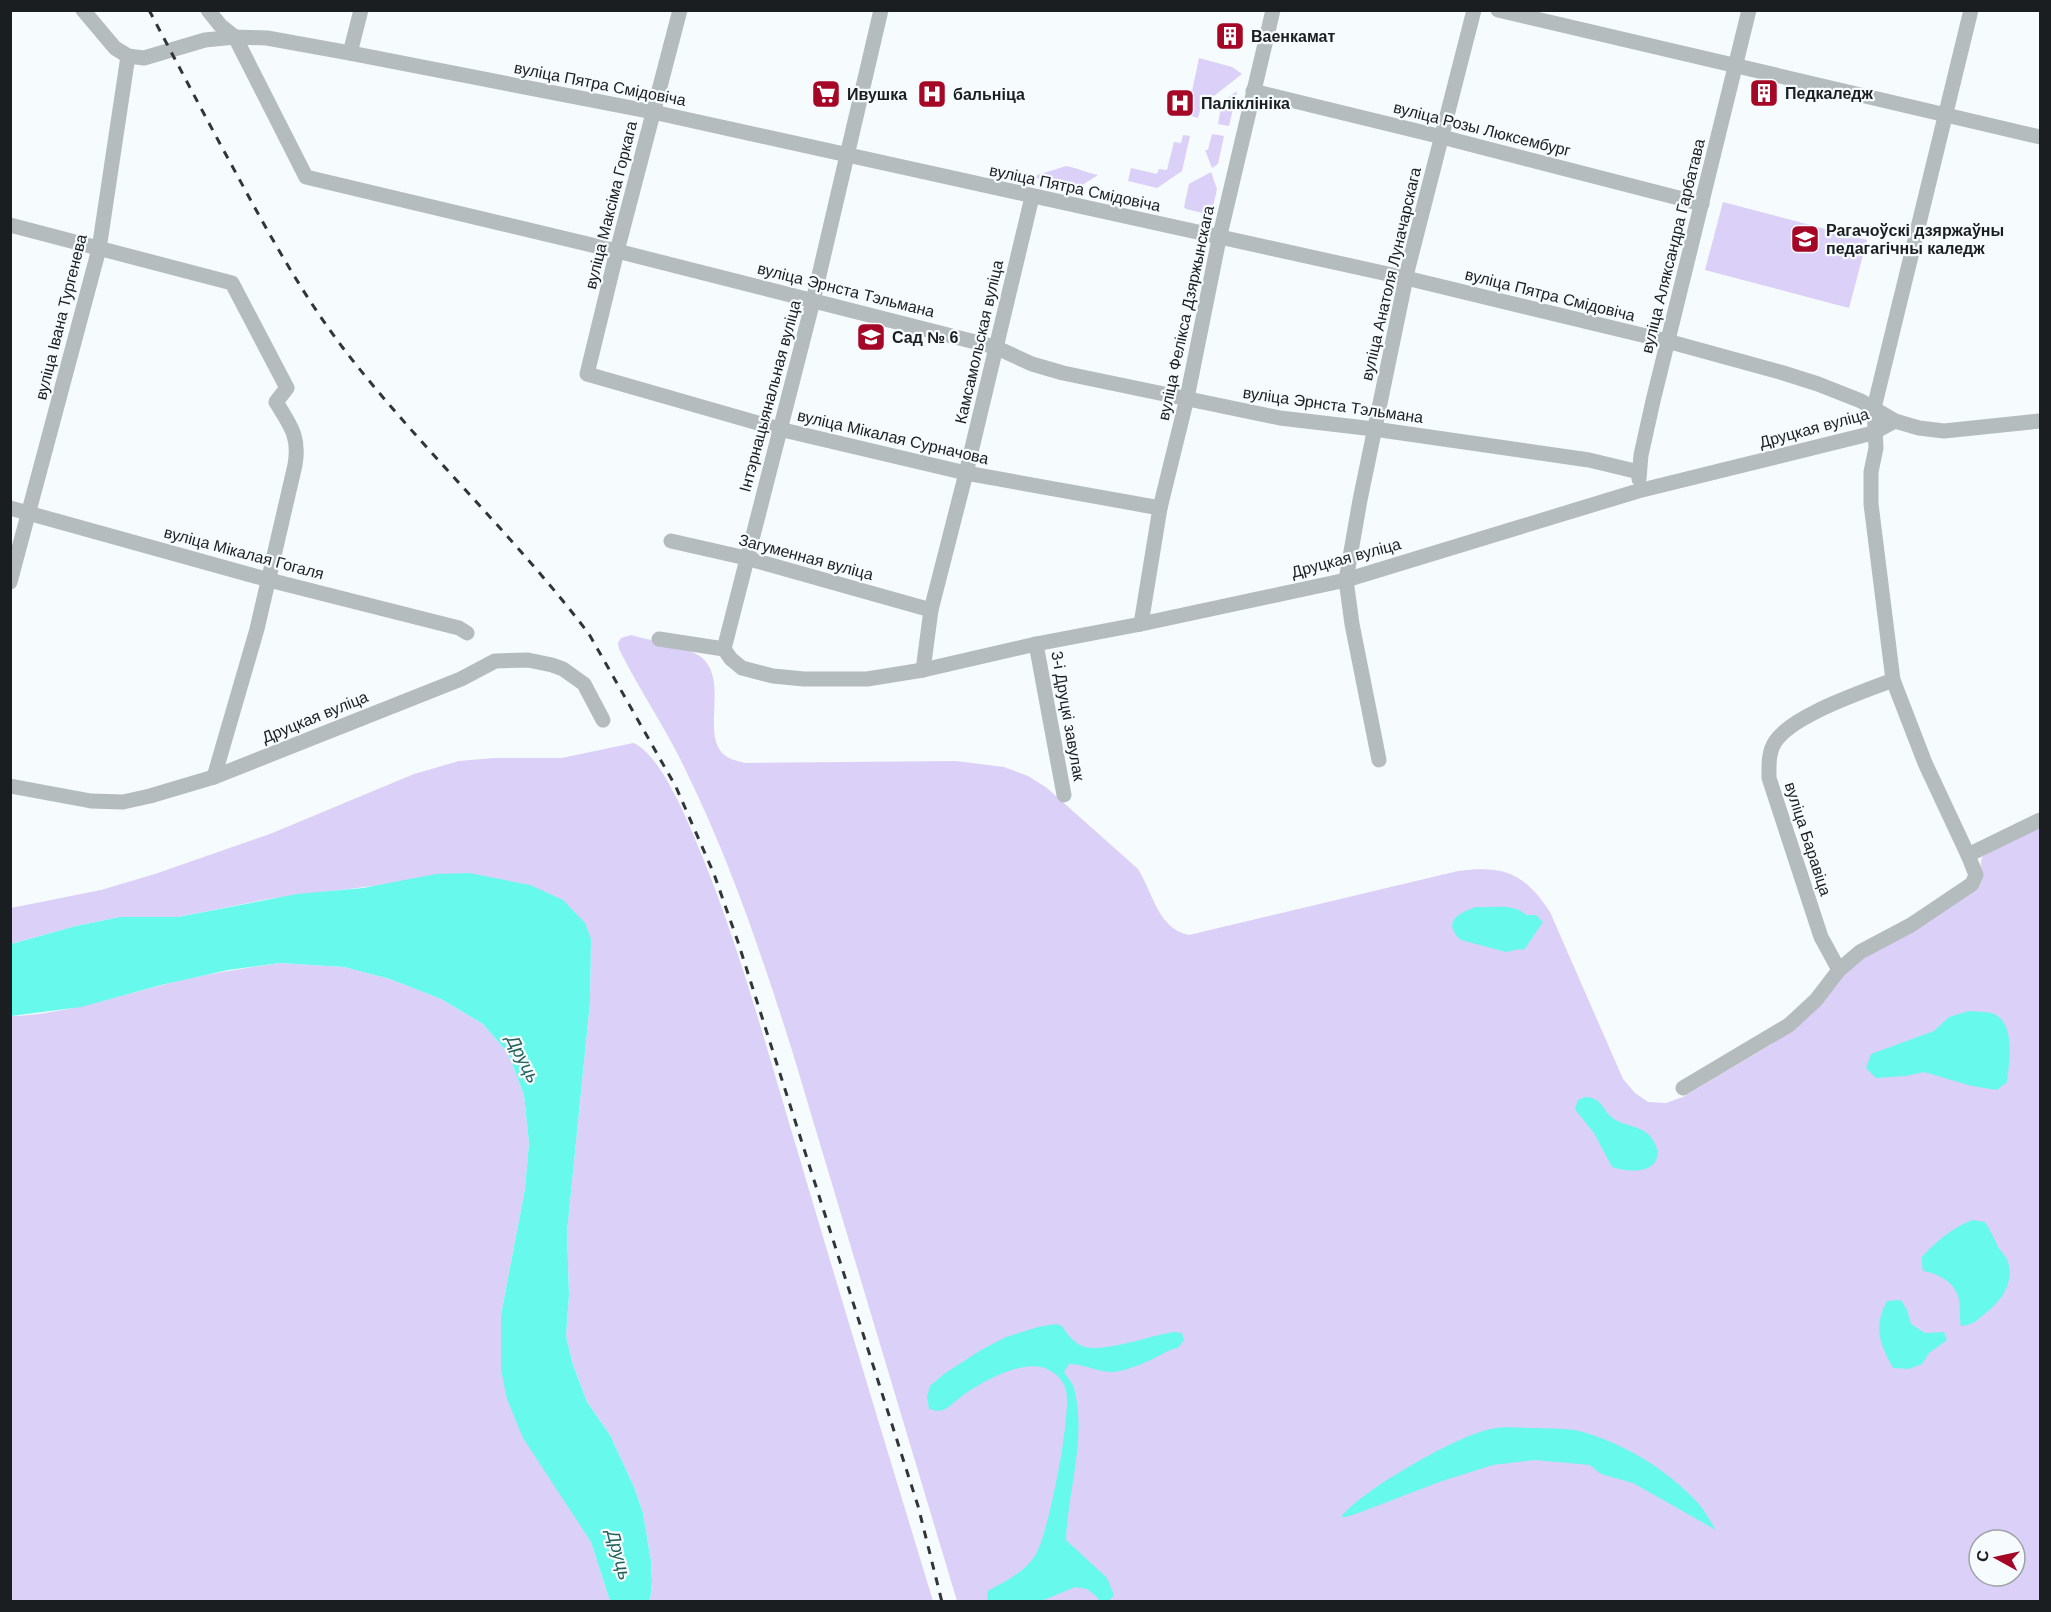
<svg xmlns="http://www.w3.org/2000/svg" width="2051" height="1612" font-family="Helvetica,sans-serif">
	<style>
		.green { fill: #dbd0f8; fill-rule: evenodd }
		.water { fill: #67f9eb }
		.lines { fill: none; stroke-linecap: round; stroke-linejoin: round }
		.minor { stroke: #b5bcbd; stroke-width: 15 }
		.rail { stroke: #313538; stroke-width: 3; stroke-dasharray: 8 8; stroke-linecap: butt }
		.labels { text-anchor: middle; dominant-baseline: central; stroke-width: 4.5; stroke-linejoin: round; paint-order: stroke }
		.poi-label { font-size: 16px; font-weight: bold; fill: #1a1e21; stroke: #f6fbfe; text-anchor: start }
		.street-label { font-size: 16px; fill: #1a1e21; stroke: #f6fbfe }
		.water-label { font-size: 18px; font-style: italic; fill: #25615b; stroke: #f6fbfe }
	</style>
	<rect width="100%" height="100%" fill="#f6fbfe"/>
	<!-- green -->
	<g class="green">
		<polygon points="1199,58 1232,67 1242,74 1201,106 1198,118 1187,115"/>
		<polygon points="1237,91 1229,126 1218,124 1222,102"/>
		<polygon points="1212,134 1224,136 1218,164 1212,168 1205,150 1208,150"/>
		<polygon points="1183,135 1190,136 1182,171 1157,188 1128,181 1131,168 1157,174 1159,169 1167,170 1174,142 1181,143"/>
		<path d="M1066 166C1078 168 1087 173 1098 175L1079 187 1036 178 1037 175Z"/>
		<polygon points="1211,172 1217,189 1211,215 1186,209 1184,207 1189,184"/>
		<polygon points="1723,202 1867,240 1849,308 1705,270"/>
		<path d="M631 635C651 641 681 645 698 655 733 677 697 737 727 757 732 760 739 761 745 763L956 761 1004 767 1028 776 1047 788 1138 869C1153 893 1158 929 1189 935L1458 871C1503 865 1525 873 1550 912L1623 1079 1635 1093 1648 1102 1666 1103 1683 1097 1772 1044 1857 962 1980 885C1985 875 1977 866 1983 856L2040 825V1601H957L791 1047C761 953 730 861 687 773 667 730 640 691 619 649L618 643 621 638ZM1979 1540H2015V1576H1979Z"/>
		<path d="M633 743C662 754 691 829 703 858 742 955 769 1057 799 1156 843 1305 888 1453 933 1601H650L652 1582 651 1561 643 1513 634 1487 610 1435 587 1402 573 1365 566 1336 569 1295 567 1232 590 1002 591 939 397 883 268 899 178 917H120L76 926 11 944V908L101 890 155 874 270 834 414 774 459 761 494 758H562Z"/>
		<path d="M280 963 344 967 390 979 441 999 483 1024 508 1053 524 1095 529 1143 525 1189 501 1315 564 1498 591 1542 610 1601H11L10 1016C61 1015 110 998 159 986 199 975 239 969 280 963Z"/>
	</g>
	<!-- water -->
	<g class="water">
		<polygon points="469,873 530,885 563,900 585,923 591,939 590,1002 567,1232 569,1295 566,1336 573,1365 587,1402 610,1435 634,1487 643,1513 651,1561 652,1582 650,1601 610,1601 591,1542 523,1438 507,1399 501,1370 501,1315 525,1189 529,1143 524,1095 508,1053 483,1024 441,999 390,979 344,967 280,963 228,970 161,985 81,1007 11,1016 11,944 76,926 120,917 178,917 297,894 363,888 436,874"/>
		<path d="M1476 907C1492 908 1514 903 1526 915H1536L1543 922 1524 950 1519 949 1506 952 1461 940C1441 922 1459 913 1476 907Z"/>
		<path d="M1969 1011C1976 1012 1987 1011 1994 1014 2016 1024 2009 1063 2007 1082L1997 1090 1972 1086 1924 1072 1906 1076 1876 1078 1866 1068 1871 1054 1934 1031 1949 1017Z"/>
		<path d="M1585 1097C1604 1098 1601 1110 1614 1119 1625 1126 1640 1126 1649 1135 1654 1140 1656 1146 1658 1152 1658 1154 1656 1161 1655 1162 1647 1174 1624 1171 1612 1167L1594 1133 1577 1112 1575 1109 1578 1100Z"/>
		<path d="M1972 1220 1985 1222C1990 1230 1994 1238 1998 1247 2001 1252 2007 1257 2008 1262 2014 1282 2003 1299 1988 1311 1978 1319 1974 1325 1961 1326 1959 1317 1961 1304 1958 1296 1953 1281 1937 1273 1923 1271L1921 1258C1936 1241 1951 1229 1972 1220Z"/>
		<path d="M1901 1300 1907 1310 1911 1324 1925 1333 1944 1332 1947 1340 1929 1353 1922 1364 1909 1369 1893 1368C1880 1344 1873 1327 1887 1301Z"/>
		<path d="M1056 1324 1062 1326C1067 1334 1073 1342 1082 1346 1102 1354 1151 1335 1174 1332L1182 1333 1184 1340 1178 1348C1169 1349 1164 1354 1156 1357 1146 1363 1132 1368 1120 1371 1102 1375 1087 1364 1069 1364L1064 1372C1067 1377 1072 1382 1074 1388 1087 1438 1068 1490 1066 1540L1107 1578 1114 1595 1109 1601H1100L1096 1596 1087 1589 1075 1587 1044 1600 987 1601 988 1591C1006 1580 1027 1572 1037 1552 1049 1530 1072 1413 1066 1390 1064 1381 1057 1374 1049 1370 1025 1357 981 1382 961 1397 956 1400 952 1405 947 1408 941 1412 936 1411 929 1409L927 1397 930 1386 944 1374 981 1350 1006 1337 1038 1327Z"/>
		<path d="M1537 1428C1551 1429 1566 1428 1579 1431 1622 1442 1668 1470 1698 1503 1705 1511 1710 1521 1716 1530L1633 1483 1601 1474 1590 1465 1535 1460 1493 1465 1442 1481 1361 1512 1346 1517H1341C1362 1490 1458 1435 1491 1429 1505 1426 1522 1428 1537 1428Z"/>
	</g>
	<g class="lines">
		<!-- minor -->
		<g class="minor">
			<polyline points="83,10 115,48 128,56 144,58 205,40 235,37 267,38 350,53 653,112 1406,278 1667,341 1780,372 1818,384 1861,401 1895,421 1919,428 1944,431 2040,421"/>
			<polyline points="208,10 220,25 235,37 306,177 617,251 995,347 1032,364 1063,373 1280,418 1374,429 1589,460 1639,472"/>
			<polyline points="680,10 617,251 587,374 779,429 966,473 1160,508"/>
			<polyline points="1498,10 2040,137"/>
			<polyline points="350,53 361,10"/>
			<polyline points="1253,91 1442,137 1702,204"/>
			<path d="M10 225 232 283 287 388 276 402C290 425 300 436 295 465L257 629 214 777"/>
			<polyline points="1639,479 1641,455 1653,401 1749,10"/>
			<polyline points="10,508 269,580 459,628 467,633"/>
			<polyline points="671,541 746,558 931,610"/>
			<polyline points="10,582 99,249 128,56"/>
			<polyline points="1141,624 1160,508 1187,398 1219,239 1273,10"/>
			<polyline points="659,639 724,649 731,659 742,668 773,676 804,679 867,679 923,670 1036,644 1141,624 1346,580 1638,491 1873,433 1895,421"/>
			<polyline points="1036,644 1064,795"/>
			<polyline points="724,649 813,301 881,10"/>
			<polyline points="923,670 931,610 966,473 1032,197"/>
			<polyline points="1379,760 1352,624 1346,580 1360,500 1408,268 1474,10"/>
			<polyline points="10,786 91,801 123,802 150,796 214,777 461,679 495,661 528,660 552,665 563,669 584,684 603,720"/>
			<polyline points="1968,855 1925,763 1893,680 1871,504 1871,472 1876,448 1874,408 1971,10"/>
			<path d="M1839 970 1821 937 1769 778C1769 766 1768 753 1775 742 1792 715 1863 692 1893 680"/>
			<polyline points="1683,1088 1789,1025 1816,1000 1839,970 1860,952 1911,925 1972,884 1976,875 1968,855 2040,820"/>
		</g>
		<!-- rail -->
		<path class="rail" d="M149 10C178 65 207 120 237 175 269 234 302 294 343 348 420 448 513 534 589 634L676 787 714 874 738 942 918 1506 942 1602"/>
	</g>
	<!-- icons -->
	<defs>
		<g id="building-square" transform="scale(1.5)"><rect x="-9" y="-9" width="18" height="18" rx="4" fill="#a40826" stroke="#f6fbfe"/><path d="M-4-6H4V6H1V3H-1V6H-4ZM-2.5-4.3h1.7v1.8h-1.7ZM.8-4.3h1.7v1.8H.8ZM-2.5-1h1.7V.8h-1.7ZM.8-1h1.7V.8H.8Z" fill="#fff"/></g>
		<g id="supermarket-square" transform="scale(1.5)"><rect x="-9" y="-9" width="18" height="18" rx="4" fill="#a40826" stroke="#f6fbfe"/><path d="M-6-5.5h2.5l.6 2H6L4.5 2H-2.5L-4.4-4H-6ZM-1.5 3.2a1.3 1.3 0 1 0 .1 0ZM3 3.2a1.3 1.3 0 1 0 .1 0Z" fill="#fff"/></g>
		<g id="hospital-square" transform="scale(1.5)"><rect x="-9" y="-9" width="18" height="18" rx="4" fill="#a40826" stroke="#f6fbfe"/><path d="M-5-5h3v3.5h4V-5h3V5h-3V1.5h-4V5h-3Z" fill="#fff"/></g>
		<g id="university-square" transform="scale(1.5)"><rect x="-9" y="-9" width="18" height="18" rx="4" fill="#a40826" stroke="#f6fbfe"/><path d="M0-5L7-2L0 1L-7-2ZM-4 1L0 2.5L4 1V4Q0 6-4 4Z" fill="#fff"/></g>
		<g id="school-square" transform="scale(1.5)"><rect x="-9" y="-9" width="18" height="18" rx="4" fill="#a40826" stroke="#f6fbfe"/><path d="M0-5L7-2L0 1L-7-2ZM-4 1L0 2.5L4 1V4Q0 6-4 4Z" fill="#fff"/></g>
	</defs>
	<g fill-rule="evenodd">
		<use href="#building-square" x="1230" y="36"/>
		<use href="#building-square" x="1764" y="93"/>
		<use href="#supermarket-square" x="826" y="94"/>
		<use href="#hospital-square" x="932" y="94"/>
		<use href="#hospital-square" x="1180" y="103"/>
		<use href="#university-square" x="1805" y="239"/>
		<use href="#school-square" x="871" y="337"/>
	</g>
	<g class="labels">
		<!-- poi labels -->
		<g class="poi-label">
			<text x="1251" y="36">Ваенкамат</text>
			<text x="1785" y="93">Педкаледж</text>
			<text x="847" y="94">Ивушка</text>
			<text x="953" y="94">бальніца</text>
			<text x="1201" y="103">Паліклініка</text>
			<text x="1826" y="230">Рагачоўскі дзяржаўны<tspan x="1826" dy="18">педагагічны каледж</tspan></text>
			<text x="892" y="337">Сад № 6</text>
		</g>
		<!-- street labels -->
		<g class="street-label">
			<text transform="translate(600 84) rotate(11)">вуліца Пятра Смідовіча</text>
			<text transform="translate(1482 129) rotate(14)">вуліца Розы Люксембург</text>
			<text transform="translate(1075 188) rotate(12)">вуліца Пятра Смідовіча</text>
			<text transform="translate(611 205) rotate(-76)">вуліца Максіма Горкага</text>
			<text transform="translate(1673 246) rotate(-76)">вуліца Аляксандра Гарбатава</text>
			<text transform="translate(1391 274) rotate(-77)">вуліца Анатоля Луначарскага</text>
			<text transform="translate(846 290) rotate(14)">вуліца Эрнста Тэльмана</text>
			<text transform="translate(1550 295) rotate(14)">вуліца Пятра Смідовіча</text>
			<text transform="translate(1186 313) rotate(-78)">вуліца Фелікса Дзяржынскага</text>
			<text transform="translate(61 317) rotate(-76)">вуліца Івана Тургенева</text>
			<text transform="translate(979 342) rotate(-77)">Камсамольская вуліца</text>
			<text transform="translate(770 396) rotate(-75)">Інтэрнацыянальная вуліца</text>
			<text transform="translate(1333 405) rotate(8)">вуліца Эрнста Тэльмана</text>
			<text transform="translate(1814 428) rotate(-15)">Друцкая вуліца</text>
			<text transform="translate(893 437) rotate(13)">вуліца Мікалая Сурначова</text>
			<text transform="translate(244 553) rotate(15)">вуліца Мікалая Гогаля</text>
			<text transform="translate(806 557) rotate(15)">Загуменная вуліца</text>
			<text transform="translate(1346 558) rotate(-15)">Друцкая вуліца</text>
			<text transform="translate(1068 716) rotate(80)">3-і Друцкі завулак</text>
			<text transform="translate(315 717) rotate(-22)">Друцкая вуліца</text>
			<text transform="translate(1808 839) rotate(72)">вуліца Баравіца</text>
		</g>
		<!-- water labels -->
		<g class="water-label">
			<text transform="translate(523 1059) rotate(63)">Друць</text>
			<text transform="translate(619 1555) rotate(75)">Друць</text>
		</g>
	</g>
	<!-- border -->
	<rect width="2051" height="1612" fill="none" stroke="#1a1e21" stroke-width="24"/>
	<!-- north arrow -->
	<g transform="translate(1997 1558) rotate(278)"><circle r="28" fill="#f6fbfe" stroke="#9ea3a6" stroke-width="1.5"/>
	<path d="M0-4.5L10 22L0 15L-10 22Z" fill="#a40826"/>
	<text y="-9" font-size="16" font-weight="bold" text-anchor="middle" fill="#1a1e21">С</text>
	</g>
</svg>
